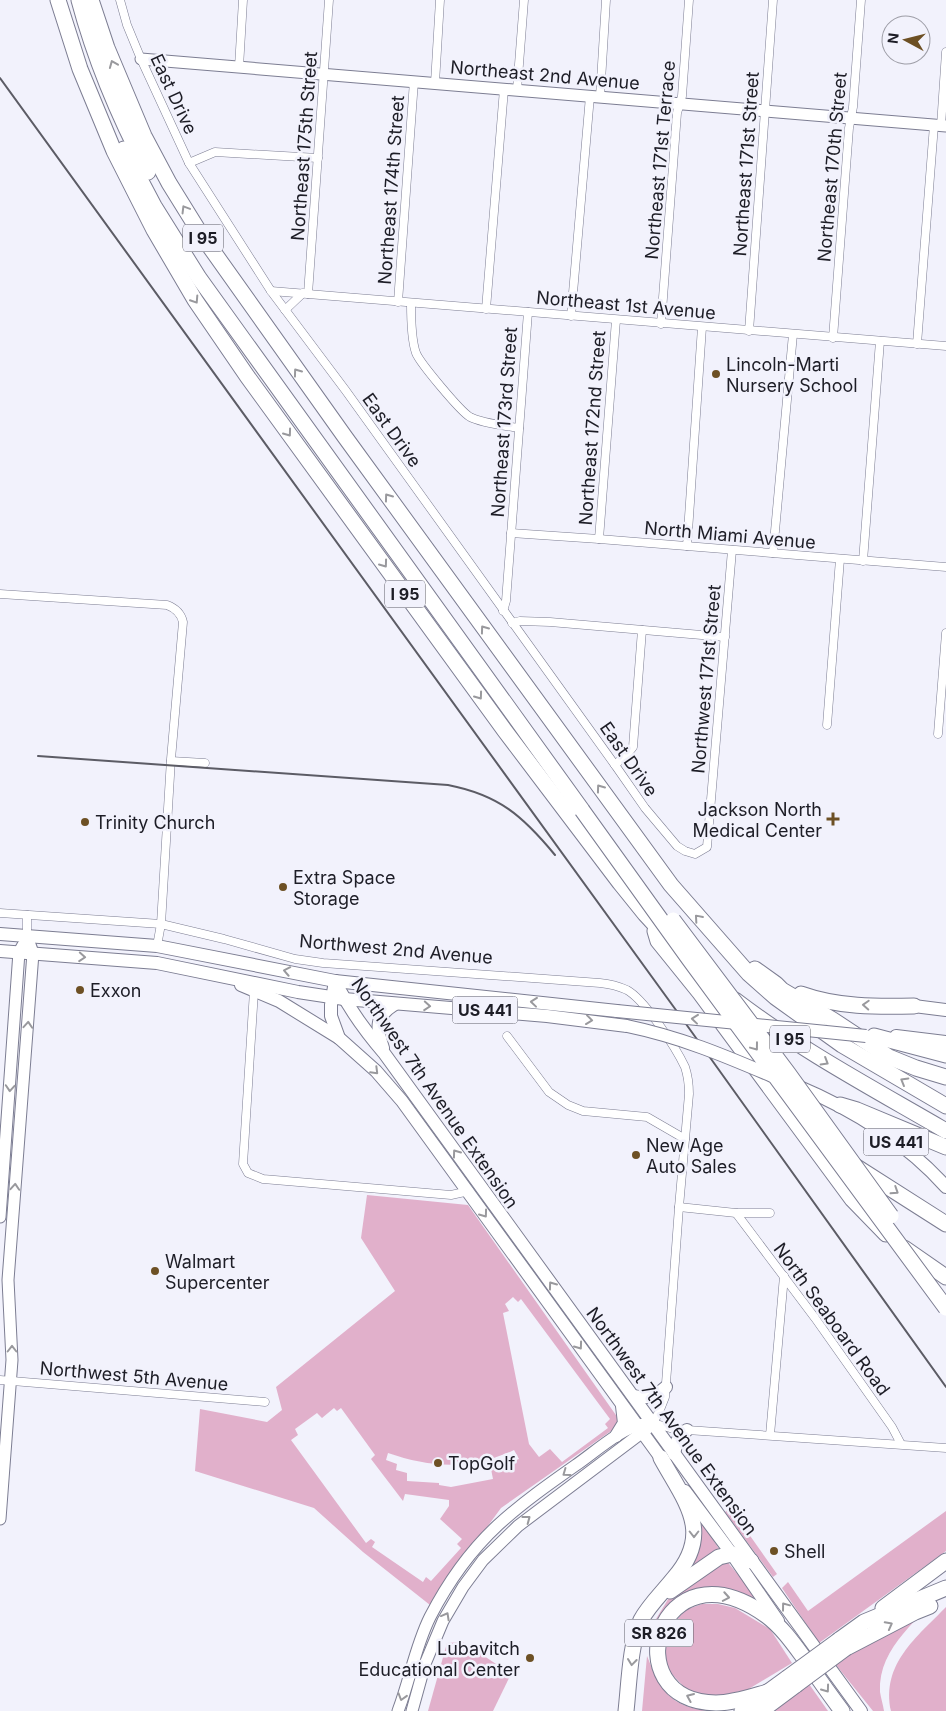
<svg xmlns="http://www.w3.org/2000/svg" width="946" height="1711" font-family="Inter,sans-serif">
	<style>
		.green { fill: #e1b0cb; fill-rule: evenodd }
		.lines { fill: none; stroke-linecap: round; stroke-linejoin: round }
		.street-casing { stroke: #7c7d92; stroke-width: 9 }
		.secondary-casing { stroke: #7c7d92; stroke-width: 13 }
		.primary-casing { stroke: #7c7d92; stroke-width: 14 }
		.highway-casing { stroke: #7c7d92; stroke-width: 17 }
		.street { stroke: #fff; stroke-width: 8 }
		.secondary { stroke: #fff; stroke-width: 11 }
		.primary { stroke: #fff; stroke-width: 12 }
		.highway { stroke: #fff; stroke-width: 15 }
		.rail { stroke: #5c5c65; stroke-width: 2 }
		.primary-bridge-casing { stroke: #7c7d92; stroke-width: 14; stroke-linecap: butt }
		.highway-bridge-casing { stroke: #7c7d92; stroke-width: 17; stroke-linecap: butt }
		.primary-bridge { stroke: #fff; stroke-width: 12 }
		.highway-bridge { stroke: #fff; stroke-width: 15 }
		.oneway { stroke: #99999d }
		.poi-dot { fill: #6d5024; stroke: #f2f2fc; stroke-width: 2 }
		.labels { text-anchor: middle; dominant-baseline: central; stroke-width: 5; stroke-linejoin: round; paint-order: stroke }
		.shield { fill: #f2f2fc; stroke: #5d5d66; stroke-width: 1 }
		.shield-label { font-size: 16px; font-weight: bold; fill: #1d1d26 }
		.street-label { font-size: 18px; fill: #1d1d26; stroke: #f2f2fc }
		.poi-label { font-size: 18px; fill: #1d1d26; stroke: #f2f2fc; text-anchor: start }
	</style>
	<rect width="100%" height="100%" fill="#f2f2fc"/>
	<!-- green -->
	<g class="green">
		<path d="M367 1195 468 1205 618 1418 620 1423 613 1432 611 1431 501 1508 430 1605 363 1552 314 1508 195 1471 200 1409 267 1422 282 1410 276 1387 395 1291 361 1238ZM513 1297 518 1302 521 1299 610 1419 605 1424 608 1428 562 1462 550 1449 539 1457 529 1444 503 1313 509 1311 505 1304ZM334 1408 337 1411 341 1408 375 1455 371 1459 403 1501 405 1494 449 1500V1506L440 1519 462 1539 457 1544 461 1548 431 1581 426 1577 423 1582 372 1547 375 1542 371 1539 366 1543 291 1440 298 1435 295 1429 317 1413 322 1418ZM514 1450 519 1459 491 1469 493 1479 451 1487 439 1485V1483L407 1481V1473L396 1470 397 1464 386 1460 388 1453C431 1468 472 1470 514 1450Z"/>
		<polygon points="731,1507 735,1510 739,1509 734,1513 777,1574 773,1577 725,1512"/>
		<polygon points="946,1511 946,1551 819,1643 782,1588 788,1582 808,1611"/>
		<polygon points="702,1522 719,1549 679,1579 699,1525"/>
		<polygon points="725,1559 764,1606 702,1590 682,1595 669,1605 653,1624 670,1596"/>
		<path d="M946 1585C922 1619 878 1645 880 1692 881 1698 883 1705 884 1711H873L836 1665Z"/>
		<polygon points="702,1604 718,1604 735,1608 770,1629 792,1663 747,1690 712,1697 687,1690 669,1671 665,1658 665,1643 674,1623 685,1610"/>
		<path d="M946 1607V1711H891C881 1664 917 1637 946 1607Z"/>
		<polygon points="463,1642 511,1674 493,1711 428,1711 447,1643"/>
		<path d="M647 1656C661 1691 669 1706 709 1711H642Z"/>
		<polygon points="809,1684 828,1711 772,1711"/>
	</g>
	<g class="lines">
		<!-- street casing -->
		<g class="street-casing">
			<g id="street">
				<polyline points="120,0 127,25 141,59 189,163 271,291 346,391 615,765 645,808 677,846 685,851 695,854 707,847 732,550"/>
				<polyline points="239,67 243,0"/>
				<polyline points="435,83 440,0"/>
				<polyline points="517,90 524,0"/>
				<polyline points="600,97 606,0"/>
				<polyline points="941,126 946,52"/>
				<polyline points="189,163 215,152 318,158"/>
				<polyline points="271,291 946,346"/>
				<polyline points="308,294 329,0"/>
				<polyline points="398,302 414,81"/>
				<path d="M411 303C411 318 411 339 416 353 420 363 460 411 470 417 481 423 507 426 519 428"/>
				<polyline points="486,309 504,89"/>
				<polyline points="285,310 303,293"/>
				<polyline points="571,316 590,96"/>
				<polyline points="661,324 677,113 682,96 689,0"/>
				<polyline points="749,331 773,0"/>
				<polyline points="833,338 849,128 853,107 861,0"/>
				<polyline points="917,344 934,125"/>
				<polyline points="511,533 599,539 946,567"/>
				<polyline points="599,539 616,320"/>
				<polyline points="687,546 702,327"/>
				<polyline points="773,553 793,334"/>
				<polyline points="863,561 880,341"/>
				<path d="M0 594 167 605C175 608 181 613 183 622L171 759 161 924 157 946"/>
				<polyline points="503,611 506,601 528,312"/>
				<polyline points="512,623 520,621 550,622 725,637"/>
				<polyline points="827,725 840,559"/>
				<polyline points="938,734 946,633"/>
				<polyline points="171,761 205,763"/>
				<polyline points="615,765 629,752 633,747 642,630"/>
				<path d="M0 913 161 924 224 939 295 959 323 963 600 983C610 984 618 986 627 990 645 1000 676 1048 685 1067 688 1076 689 1085 689 1094L679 1207 665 1397 659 1412 653 1423 670 1428 687 1430 946 1448"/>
				<polyline points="27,936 27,915"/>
				<polyline points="254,991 243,1164 248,1173 263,1179 451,1195 469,1191"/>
				<polyline points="507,1036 549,1092 568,1105 583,1111 647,1117 685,1139"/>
				<polyline points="679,1207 736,1213 770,1213"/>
				<polyline points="736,1213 815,1318 892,1427 901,1444"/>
				<polyline points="0,1380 265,1402"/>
				<polyline points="770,1435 784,1276"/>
			</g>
		</g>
		<!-- secondary casing -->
		<g class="secondary-casing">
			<g id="secondary">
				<polyline points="141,59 946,126"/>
				<polyline points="0,1217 19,952 23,945"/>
				<polyline points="0,1519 12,1360 8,1280 33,953 27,936"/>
				<path d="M398 1711C410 1680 415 1647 430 1617 447 1584 470 1551 498 1525 522 1503 549 1484 576 1465 595 1452 622 1427 644 1424"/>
				<polyline points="412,1711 425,1664 443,1621 463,1587 483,1560 518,1526 648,1428"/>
			</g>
		</g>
		<!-- primary casing -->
		<g class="primary-casing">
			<g id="primary">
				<polyline points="0,934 157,946 335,981 617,1011"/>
				<polyline points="0,951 157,963 298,992 344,999 547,1016 627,1026"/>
				<path d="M335 981C348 1007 365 1031 384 1053L861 1711"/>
				<polyline points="335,981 331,1005 331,1016 339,1038 376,1071 402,1101 666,1465"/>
				<polyline points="241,985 279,1001 339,1038"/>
				<polyline points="914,1006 946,1010"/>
				<polyline points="896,1036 946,1042"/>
				<path d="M383 1048C376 1028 375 1016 395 1004"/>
				<path d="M795 1085C852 1109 905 1141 946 1187"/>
				<path d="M633 1396C648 1399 655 1397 666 1387"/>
				<polyline points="616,1436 624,1423 622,1406"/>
				<polyline points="674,1454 677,1441 687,1430"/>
				<polyline points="685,1491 732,1554 778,1621"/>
			</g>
		</g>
		<!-- highway casing -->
		<g class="highway-casing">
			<g id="highway">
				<polyline points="58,0 80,69 114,151 154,230 195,300 247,376 505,731 620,883 645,914 668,939"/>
				<path d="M79 0C95 60 119 117 148 172"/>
				<polyline points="91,0 107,48 144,136 169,183 200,233 345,437 671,885 749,974 775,997 842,1045 946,1106"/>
				<polyline points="124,149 154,206 199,278 582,810"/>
				<polyline points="655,931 658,941 700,993 852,1199 886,1234"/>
				<polyline points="755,969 776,984 782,990 833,1020 889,1057 916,1068 946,1077"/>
				<path d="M801 994C837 1007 877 1007 914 1006"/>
				<path d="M735 1000C802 1051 874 1089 946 1131"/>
				<polyline points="874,1036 946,1055"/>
				<polyline points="840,1105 857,1110 946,1147"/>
				<polyline points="855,1166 946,1224"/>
				<polyline points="904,1248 946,1277"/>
				<polyline points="670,1591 719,1557 732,1554 751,1561"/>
				<polyline points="883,1608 946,1561"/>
				<polyline points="839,1640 864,1622 946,1588"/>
				<polyline points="846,1648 915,1612 930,1606"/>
				<path d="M771 1691C753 1696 734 1703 716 1703 612 1702 658 1537 767 1616 783 1628 795 1646 807 1662 818 1678 830 1695 842 1711"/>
				<path d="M626 1711C629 1685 630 1643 641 1620 649 1605 663 1592 674 1578 714 1532 685 1502 661 1458"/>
				<polyline points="742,1711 787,1678"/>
				<polyline points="761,1711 796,1685"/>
			</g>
		</g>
		<!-- street -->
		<use href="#street" class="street"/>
		<!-- secondary -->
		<use href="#secondary" class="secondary"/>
		<!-- primary -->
		<use href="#primary" class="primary"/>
		<!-- highway -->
		<use href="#highway" class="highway"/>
		<!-- rail -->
		<g class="rail">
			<polyline points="0,78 681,1017 946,1387"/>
			<path d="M38 756 448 785C499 795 523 816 555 855"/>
		</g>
		<!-- primary-bridge casing -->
		<g class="primary-bridge-casing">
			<g id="primary-bridge">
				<polyline points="617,1011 866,1036"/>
				<path d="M627 1026C680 1037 723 1055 772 1076"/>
			</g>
		</g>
		<!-- highway-bridge casing -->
		<g class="highway-bridge-casing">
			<g id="highway-bridge">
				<polyline points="582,810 689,959 946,1308"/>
				<polyline points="673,920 788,1073 891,1216"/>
				<polyline points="787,1678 839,1640"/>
				<polyline points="796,1685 846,1648"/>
			</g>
		</g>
		<!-- primary-bridge -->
		<use href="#primary-bridge" class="primary-bridge"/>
		<!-- highway-bridge -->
		<use href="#highway-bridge" class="highway-bridge"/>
	</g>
	<!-- one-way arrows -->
	<defs><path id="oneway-chevron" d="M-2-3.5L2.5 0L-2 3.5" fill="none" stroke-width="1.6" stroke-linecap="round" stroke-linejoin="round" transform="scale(1.25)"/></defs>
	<g class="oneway">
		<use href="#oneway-chevron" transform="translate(113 64) rotate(-112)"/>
		<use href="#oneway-chevron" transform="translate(185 209) rotate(-121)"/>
		<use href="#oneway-chevron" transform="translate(195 300) rotate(57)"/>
		<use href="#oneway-chevron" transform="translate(297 372) rotate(-126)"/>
		<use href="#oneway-chevron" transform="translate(288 433) rotate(54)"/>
		<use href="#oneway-chevron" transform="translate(388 497) rotate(-126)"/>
		<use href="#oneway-chevron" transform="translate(384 564) rotate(54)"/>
		<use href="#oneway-chevron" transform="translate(484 629) rotate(-126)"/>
		<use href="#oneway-chevron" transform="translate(479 696) rotate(54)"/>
		<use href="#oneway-chevron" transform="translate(600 788) rotate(-126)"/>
		<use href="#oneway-chevron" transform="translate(698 918) rotate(-131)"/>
		<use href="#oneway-chevron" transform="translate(82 957) rotate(4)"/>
		<use href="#oneway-chevron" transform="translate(287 971) rotate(-169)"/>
		<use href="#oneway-chevron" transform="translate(534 1002) rotate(-174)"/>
		<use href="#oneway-chevron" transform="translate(866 1005) rotate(-177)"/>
		<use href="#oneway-chevron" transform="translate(427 1006) rotate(4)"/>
		<use href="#oneway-chevron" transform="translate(695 1019) rotate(-174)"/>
		<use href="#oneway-chevron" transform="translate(589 1020) rotate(7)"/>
		<use href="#oneway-chevron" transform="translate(28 1025) rotate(-86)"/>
		<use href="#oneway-chevron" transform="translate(755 1047) rotate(53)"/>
		<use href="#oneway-chevron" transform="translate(825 1062) rotate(31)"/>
		<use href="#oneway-chevron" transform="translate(375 1071) rotate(45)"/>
		<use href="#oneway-chevron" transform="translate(904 1081) rotate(-150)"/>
		<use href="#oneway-chevron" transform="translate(10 1088) rotate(94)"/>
		<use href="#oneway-chevron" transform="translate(456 1153) rotate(-126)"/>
		<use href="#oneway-chevron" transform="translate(15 1187) rotate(-86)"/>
		<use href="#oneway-chevron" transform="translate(895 1191) rotate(33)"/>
		<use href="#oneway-chevron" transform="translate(484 1214) rotate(54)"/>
		<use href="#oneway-chevron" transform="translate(552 1285) rotate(-126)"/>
		<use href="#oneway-chevron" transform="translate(579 1346) rotate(54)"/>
		<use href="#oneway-chevron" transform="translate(12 1349) rotate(-90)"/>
		<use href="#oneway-chevron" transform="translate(566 1473) rotate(144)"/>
		<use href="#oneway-chevron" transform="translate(527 1519) rotate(-37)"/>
		<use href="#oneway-chevron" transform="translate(694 1534) rotate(90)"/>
		<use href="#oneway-chevron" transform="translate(726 1597) rotate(10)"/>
		<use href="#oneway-chevron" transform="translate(785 1606) rotate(-127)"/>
		<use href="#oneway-chevron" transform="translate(446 1616) rotate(-61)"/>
		<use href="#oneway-chevron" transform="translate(889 1625) rotate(-28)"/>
		<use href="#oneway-chevron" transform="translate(632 1662) rotate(97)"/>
		<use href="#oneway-chevron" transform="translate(826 1689) rotate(54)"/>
		<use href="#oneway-chevron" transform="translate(402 1697) rotate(107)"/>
		<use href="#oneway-chevron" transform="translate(690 1697) rotate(-157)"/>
	</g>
	<!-- markers -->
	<g class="poi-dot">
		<circle cx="716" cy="374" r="5"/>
		<path d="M830.5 811.5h5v5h5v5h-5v5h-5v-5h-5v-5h5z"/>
		<circle cx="85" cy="822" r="5"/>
		<circle cx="283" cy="887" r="5"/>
		<circle cx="80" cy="990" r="5"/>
		<circle cx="636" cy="1155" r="5"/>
		<circle cx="155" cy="1271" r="5"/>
		<circle cx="438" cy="1463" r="5"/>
		<circle cx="774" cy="1551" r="5"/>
		<circle cx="530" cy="1658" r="5"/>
	</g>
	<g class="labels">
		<!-- shield labels -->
		<g class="shield">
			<rect x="183" y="224.5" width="40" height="27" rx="4"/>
			<rect x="385" y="580.5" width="40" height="27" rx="4"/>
			<rect x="452.5" y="996.5" width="65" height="27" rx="4"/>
			<rect x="770" y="1025.5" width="40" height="27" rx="4"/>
			<rect x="863.5" y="1128.5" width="65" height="27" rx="4"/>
			<rect x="625" y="1619.5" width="68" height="27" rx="4"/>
		</g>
		<g class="shield-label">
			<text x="203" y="238">I 95</text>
			<text x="405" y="594">I 95</text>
			<text x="485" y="1010">US 441</text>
			<text x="790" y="1039">I 95</text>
			<text x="896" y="1142">US 441</text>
			<text x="659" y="1633">SR 826</text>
		</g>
		<!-- street labels -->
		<g class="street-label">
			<text transform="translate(545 75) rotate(5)">Northeast 2nd Avenue</text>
			<text transform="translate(174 94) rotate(65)">East Drive</text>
			<text transform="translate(304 146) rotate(-86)">Northeast 175th Street</text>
			<text transform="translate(660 160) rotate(-85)">Northeast 171st Terrace</text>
			<text transform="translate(746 164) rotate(-86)">Northeast 171st Street</text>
			<text transform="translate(832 167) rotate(-85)">Northeast 170th Street</text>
			<text transform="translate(391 190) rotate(-86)">Northeast 174th Street</text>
			<text transform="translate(626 305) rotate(5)">Northeast 1st Avenue</text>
			<text transform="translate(504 422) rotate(-86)">Northeast 173rd Street</text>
			<text transform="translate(592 428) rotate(-86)">Northeast 172nd Street</text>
			<text transform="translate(392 430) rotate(54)">East Drive</text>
			<text transform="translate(730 535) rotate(5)">North Miami Avenue</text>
			<text transform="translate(706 679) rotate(-85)">Northwest 171st Street</text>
			<text transform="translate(629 759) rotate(55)">East Drive</text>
			<text transform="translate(396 949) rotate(5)">Northwest 2nd Avenue</text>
			<text transform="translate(435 1093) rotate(55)">Northwest 7th Avenue Extension</text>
			<text transform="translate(832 1319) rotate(54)">North Seaboard Road</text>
			<text transform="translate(134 1376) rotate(5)">Northwest 5th Avenue</text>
			<text transform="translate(672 1421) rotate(54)">Northwest 7th Avenue Extension</text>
		</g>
		<!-- poi labels -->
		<g class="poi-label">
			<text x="726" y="364">Lincoln-Marti<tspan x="726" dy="21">Nursery School</tspan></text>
			<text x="822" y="809" text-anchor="end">Jackson North<tspan x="822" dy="21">Medical Center</tspan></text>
			<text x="95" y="822">Trinity Church</text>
			<text x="293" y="877">Extra Space<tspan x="293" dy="21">Storage</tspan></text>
			<text x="90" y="990">Exxon</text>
			<text x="646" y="1145">New Age<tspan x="646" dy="21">Auto Sales</tspan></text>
			<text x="165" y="1261">Walmart<tspan x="165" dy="21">Supercenter</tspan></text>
			<text x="448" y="1463">TopGolf</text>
			<text x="784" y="1551">Shell</text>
			<text x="520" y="1648" text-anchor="end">Lubavitch<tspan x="520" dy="21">Educational Center</tspan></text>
		</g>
	</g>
	<!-- north arrow -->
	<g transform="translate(906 40) rotate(277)"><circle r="24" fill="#f2f2fc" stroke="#9d9da6"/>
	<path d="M0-4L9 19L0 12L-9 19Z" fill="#6d5024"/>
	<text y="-8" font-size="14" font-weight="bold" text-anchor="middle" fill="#1d1d26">N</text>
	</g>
</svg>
